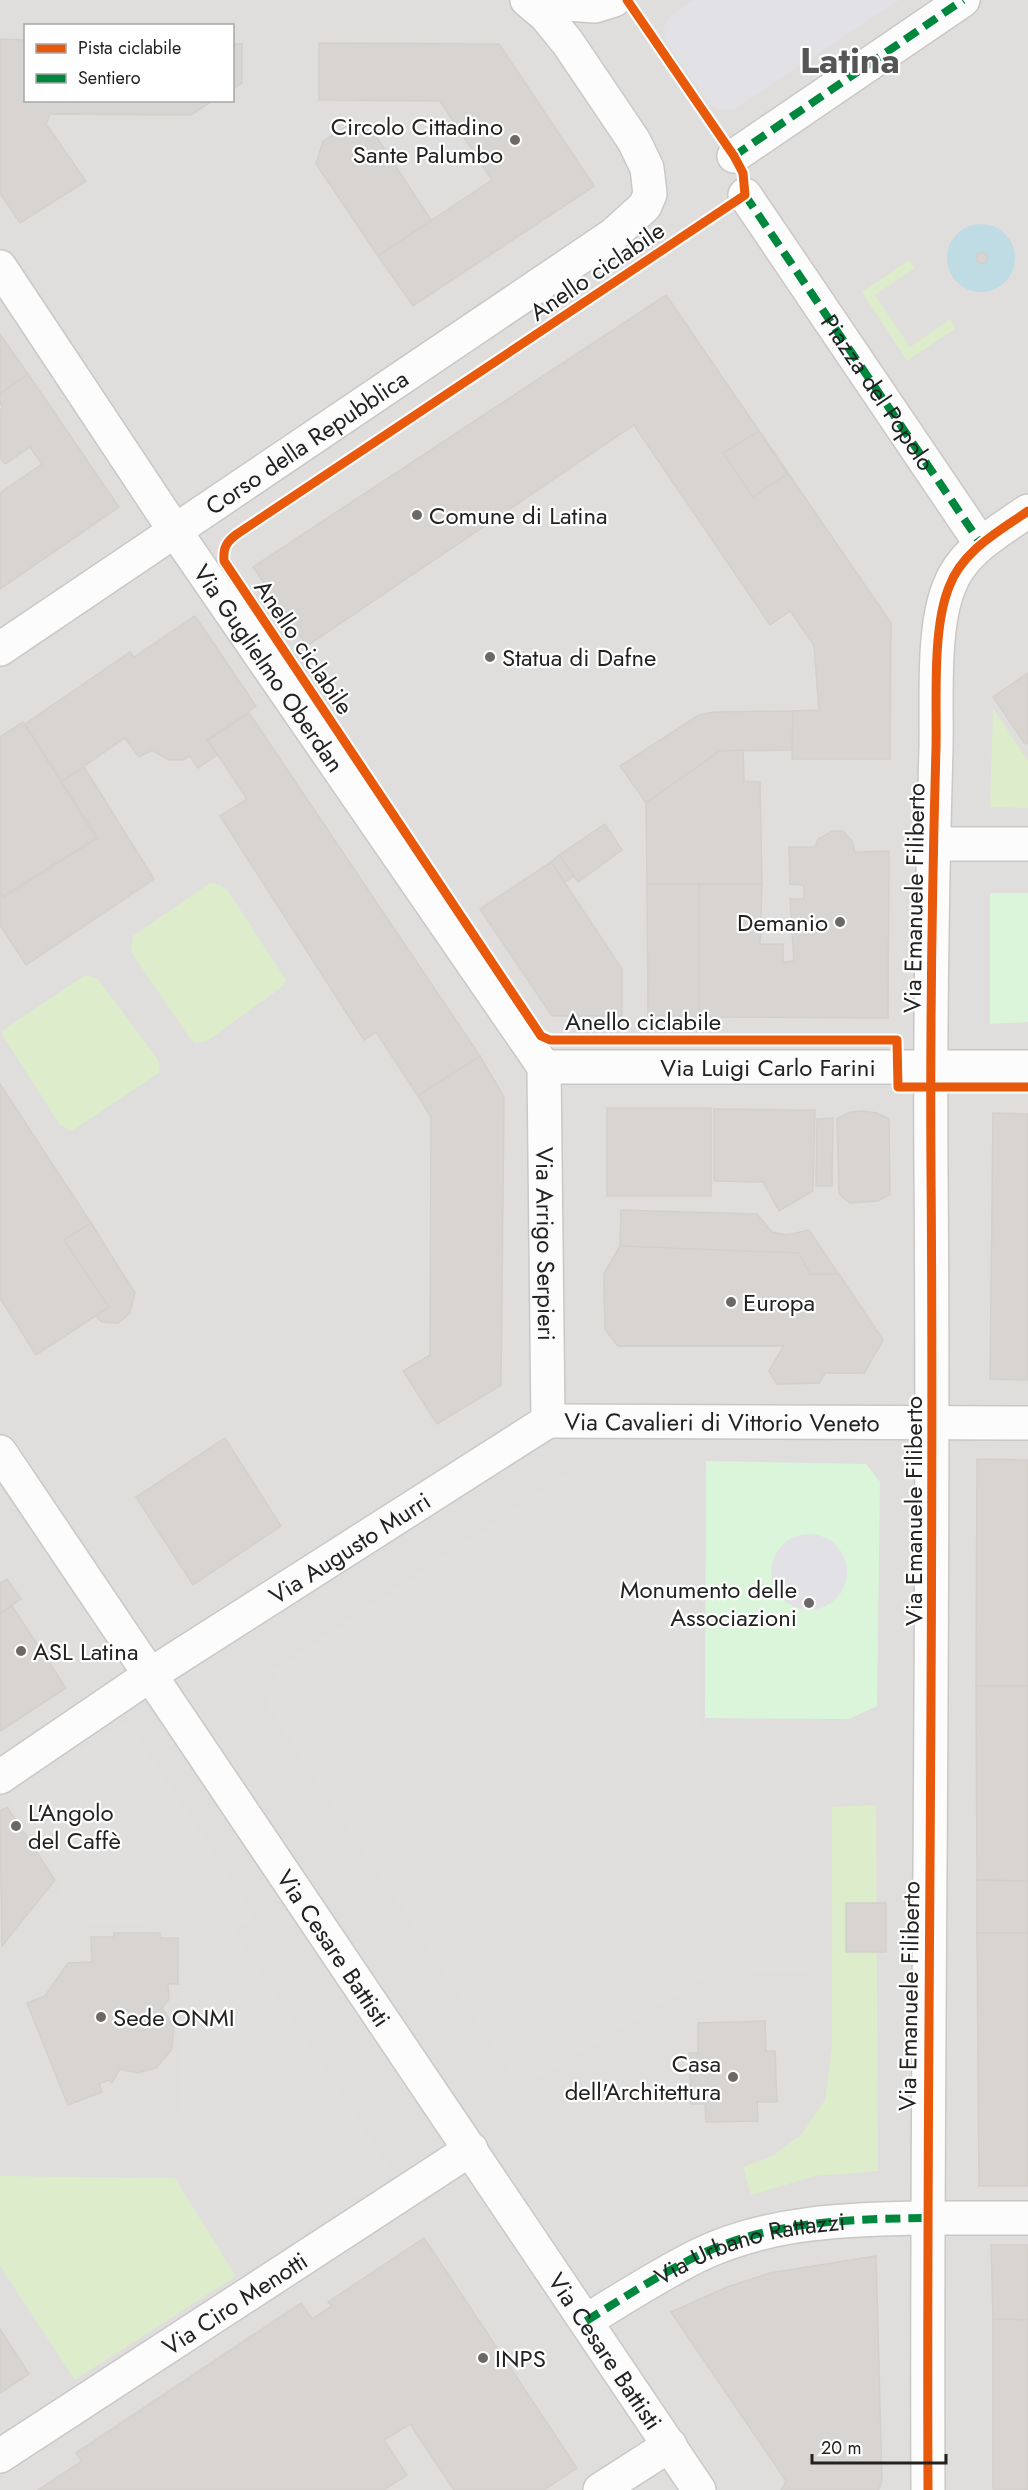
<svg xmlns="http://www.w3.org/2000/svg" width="1028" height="2490" font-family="Jost,sans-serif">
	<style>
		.residential { fill: #dfdedc; fill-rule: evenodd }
		.grass { fill: #ddeccb }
		.park { fill: #daf5da }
		.parking { fill: #e0dfde }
		.plaza { fill: #e2e1e5 }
		.water { fill: #bfdbe3 }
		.building { fill: #d7d4d2; stroke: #d3d0cc; stroke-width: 1.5 }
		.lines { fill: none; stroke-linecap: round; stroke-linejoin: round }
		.pedestrian-casing { stroke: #c9c8c7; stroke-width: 36 }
		.minor-casing { stroke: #c9c8c7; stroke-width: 36 }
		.pedestrian { stroke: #fdfcfc; stroke-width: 33 }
		.minor { stroke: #fdfcfc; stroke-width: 33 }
		.quiet { stroke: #00873e; stroke-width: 8; stroke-dasharray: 15 8; stroke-linecap: butt }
		.cycleway-casing { stroke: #fff; stroke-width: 13 }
		.cycleway { stroke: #e8590c; stroke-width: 9 }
		.poi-dot { fill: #6a6968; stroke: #fff; stroke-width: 2 }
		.labels { text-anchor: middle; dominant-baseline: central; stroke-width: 4.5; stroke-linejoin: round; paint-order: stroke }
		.poi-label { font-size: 24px; fill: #222; stroke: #fff; text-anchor: start }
		.street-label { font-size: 24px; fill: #222; stroke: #fff }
		.town-label { font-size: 36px; font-weight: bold; fill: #555; stroke: #fff }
	</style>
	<rect width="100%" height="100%" fill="#f0eeeb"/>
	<!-- residential -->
	<path class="residential" d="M0 0H1028V2490H0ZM26 26H232V100H26Z"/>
	<!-- grass -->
	<g class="grass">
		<polygon points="909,260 915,268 875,295 910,347 950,319 955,329 907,361 862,292"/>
		<polygon points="993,708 1028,761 1028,808 990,807"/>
		<polygon points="210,883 220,885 228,891 286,980 283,986 207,1041 196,1043 192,1041 131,952 133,936"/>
		<polygon points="85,975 98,979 157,1058 160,1065 159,1073 72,1131 60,1125 3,1036 2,1031"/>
		<polygon points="876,1805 878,2171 815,2176 751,2195 743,2167 774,2155 802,2134 825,2100 832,2047 832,1807"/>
		<polygon points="0,2176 175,2178 236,2276 75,2380 0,2266"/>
	</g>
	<!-- park -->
	<g class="park">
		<polygon points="990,893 1028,893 1028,1022 990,1024"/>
		<polygon points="706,1461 866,1464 880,1482 877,1706 849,1719 705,1718"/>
	</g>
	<!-- parking -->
	<g class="parking">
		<polygon points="583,1464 696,1465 699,1729 809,1727 809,1972 708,1976 521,2088 265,1703 282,1689 272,1672"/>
		<polygon points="127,1720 254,1916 233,1931 394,2173 236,2276 175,2178 184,1929 66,1920 59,1879 7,1799"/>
	</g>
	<!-- plaza -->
	<g class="plaza">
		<polygon points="694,0 899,0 733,110 722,110 710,105 666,41 664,28 670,16"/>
		<circle cx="809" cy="1572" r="38"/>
	</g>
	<!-- water -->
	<circle class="water" cx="981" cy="258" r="34"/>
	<!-- building -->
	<g class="building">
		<polygon points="0,39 26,40 26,100 214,100 191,115 50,114 46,124 86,181 20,223 0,193"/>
		<polygon points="319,43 499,44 594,186 413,306 378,256 492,180 440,101 319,100"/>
		<polygon points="232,44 242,44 242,83 232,89"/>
		<polygon points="349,125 370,127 431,220 378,256 316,164 323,141"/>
		<circle cx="982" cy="258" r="5.5"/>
		<polygon points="666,295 891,623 890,759 792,759 793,711 819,710 814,645 790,611 770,625 634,425 307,646 253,567"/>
		<polygon points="0,334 28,374 0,394"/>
		<polygon points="28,374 119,507 0,589 0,493 42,464 30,447 5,464 0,457 0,410 3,408 0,403 0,394"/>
		<polygon points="759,431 787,474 753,497 723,453"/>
		<polygon points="195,616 256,706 207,740 217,755 198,768 190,756 183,760 169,760 152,750 139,757 125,738 62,781 25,724 130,652 134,657"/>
		<polygon points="1028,673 1028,743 1025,744 993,697"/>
		<polygon points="793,711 792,750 720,751 646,803 620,766 699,715 713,712"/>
		<polygon points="249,713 480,1056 418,1096 376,1032 364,1040 220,816 247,799 208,740"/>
		<polygon points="23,722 96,838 3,896 0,891 0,737"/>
		<polygon points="743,750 744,781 760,782 762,884 647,884 646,803 720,751"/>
		<polygon points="84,767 154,879 26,965 0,925 0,892 3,898 98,838 62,782"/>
		<polygon points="605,824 622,850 578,882 559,855"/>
		<polygon points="833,831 843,831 852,841 855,852 889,851 888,1018 699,1017 699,884 762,884 760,944 783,944 783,962 794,961 790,899 804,899 804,885 790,884 789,847 815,847 818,839"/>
		<polygon points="559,855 574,876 565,882 551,862"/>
		<polygon points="551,862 622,969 622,1016 552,1016 480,909"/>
		<polygon points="647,884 699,884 699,1017 648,1015"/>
		<polygon points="480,1056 504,1097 501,1385 437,1424 403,1371 430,1355 431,1117 418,1096"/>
		<polygon points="0,1084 91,1223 64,1240 109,1307 36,1355 0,1298"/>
		<rect x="607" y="1108" width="104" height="88"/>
		<polygon points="714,1109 815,1110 813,1191 779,1211 763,1182 714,1181"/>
		<polygon points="863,1111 877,1113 889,1119 890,1194 878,1201 850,1203 839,1194 837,1119 850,1112"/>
		<polygon points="993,1113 1028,1114 1028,1380 990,1379"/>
		<polygon points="833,1118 832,1186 816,1186 817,1119"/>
		<polygon points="621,1210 757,1214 772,1232 787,1235 809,1230 883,1340 864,1373 825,1373 819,1383 777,1384 769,1371 784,1346 618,1346 605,1329 604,1274 620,1246"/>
		<polygon points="91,1223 135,1293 130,1313 118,1323 102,1322 96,1316 109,1307 64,1240"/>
		<polygon points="620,1246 799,1253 810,1274 839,1274 883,1340 864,1373 825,1373 819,1383 777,1384 769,1371 784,1346 618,1346 605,1329 604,1274"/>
		<polygon points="225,1438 281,1526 193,1585 136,1497"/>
		<polygon points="977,1459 1028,1460 1028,1686 976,1686"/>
		<polygon points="7,1579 21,1599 0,1613 0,1583"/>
		<polygon points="12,1606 66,1688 0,1731 0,1614"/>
		<polygon points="976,1686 1028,1686 1028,1881 977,1880"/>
		<polygon points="7,1807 55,1880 2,1946 0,1811"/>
		<polygon points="977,1880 1028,1881 1028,1933 977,1933"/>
		<rect x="846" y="1903" width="40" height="49"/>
		<polygon points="114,1933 160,1933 160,1938 178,1938 178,1984 168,1984 169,1999 162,2008 174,2027 172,2049 156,2068 137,2073 120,2069 112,2083 109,2080 99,2084 102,2092 68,2105 27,2003 45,1996 68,1963 92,1962 91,1937 114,1937"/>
		<polygon points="977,1933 1028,1933 1028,2186 979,2186"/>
		<polygon points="765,2021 766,2051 775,2051 777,2102 757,2102 758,2121 706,2122 705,2104 691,2104 689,2053 698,2053 698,2023"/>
		<polygon points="424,2238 577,2468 544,2490 454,2490 410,2424 384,2440 407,2475 384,2490 38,2490 82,2461 76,2453 301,2303 312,2319 332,2306 328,2302"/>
		<polygon points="991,2245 1028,2245 1028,2320 993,2319"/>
		<polygon points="876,2256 882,2479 880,2487 878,2490 781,2490 786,2481 671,2312 727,2287 770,2273"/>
		<polygon points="993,2319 1028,2320 1028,2490 993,2490"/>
		<polygon points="0,2329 29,2374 0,2393"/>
	</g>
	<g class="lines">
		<!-- pedestrian casing -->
		<g class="pedestrian-casing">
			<g id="pedestrian">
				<polyline points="734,156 963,0"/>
				<polyline points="745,195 981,544"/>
				<path id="s1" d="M586 2321C623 2298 659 2275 697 2256 768 2221 850 2219 926 2218"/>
			</g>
		</g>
		<!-- minor casing -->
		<g class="minor-casing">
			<g id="minor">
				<polyline points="529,1 595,6 614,0"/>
				<path id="s2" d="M0 267 175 531 544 1067"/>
				<path id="s3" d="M0 649 613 235 645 206 650 194 647 168 634 141 568 43 546 16 527 0"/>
				<polyline points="933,844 1028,844"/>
				<path id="s4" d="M544 1067H1028"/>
				<path id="s5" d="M544 1067 548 1421"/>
				<path id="s6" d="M548 1421 1028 1423"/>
				<path id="s7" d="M0 1452 699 2490"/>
				<path id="s8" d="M0 1777 150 1675 548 1421"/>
				<polyline points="926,2218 1028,2218"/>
				<path id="s9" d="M0 2456 471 2149"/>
				<polyline points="600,2490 670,2445"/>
				<path d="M928 2490C926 2051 935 1612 931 1173 930 1031 932 889 936 748 937 701 932 629 949 587 962 551 998 532 1028 511"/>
			</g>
		</g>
		<!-- pedestrian -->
		<use href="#pedestrian" class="pedestrian"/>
		<!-- minor -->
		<use href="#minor" class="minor"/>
		<!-- quiet -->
		<g class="quiet">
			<polyline points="734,156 963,0"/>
			<path id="s10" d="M745 195 981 544"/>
			<path d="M586 2321C623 2298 659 2275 697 2256 768 2221 850 2219 926 2218"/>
		</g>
		<!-- cycleway casing -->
		<g class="cycleway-casing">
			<g id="cycleway">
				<path d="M627 0 734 156 743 173 745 195 237 534C226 542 223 548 224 561L541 1036 550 1040H897L898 1087H1028"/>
				<path d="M928 2490C926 2051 935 1612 931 1173 930 1031 932 889 936 748 937 701 932 629 949 587 962 551 998 532 1028 511"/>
			</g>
		</g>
		<!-- cycleway -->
		<use href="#cycleway" class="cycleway"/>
	</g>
	<!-- markers -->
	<g class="poi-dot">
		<circle cx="515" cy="140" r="6"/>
		<circle cx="417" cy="515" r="6"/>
		<circle cx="490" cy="657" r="6"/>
		<circle cx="840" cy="922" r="6"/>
		<circle cx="731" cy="1302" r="6"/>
		<circle cx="809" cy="1603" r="6"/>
		<circle cx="21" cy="1651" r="6"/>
		<circle cx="16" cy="1826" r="6"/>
		<circle cx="101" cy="2017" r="6"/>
		<circle cx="733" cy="2077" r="6"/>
		<circle cx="483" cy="2358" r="6"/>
	</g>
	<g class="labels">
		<!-- poi labels -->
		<g class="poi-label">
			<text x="503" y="126" text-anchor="end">Circolo Cittadino<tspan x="503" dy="28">Sante Palumbo</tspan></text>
			<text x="429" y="515">Comune di Latina</text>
			<text x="502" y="657">Statua di Dafne</text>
			<text x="828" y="922" text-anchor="end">Demanio</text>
			<text x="743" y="1302">Europa</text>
			<text x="797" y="1589" text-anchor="end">Monumento delle<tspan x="797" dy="28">Associazioni</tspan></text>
			<text x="33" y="1651">ASL Latina</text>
			<text x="28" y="1812">L'Angolo<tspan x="28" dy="28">del Caffè</tspan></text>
			<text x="113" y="2017">Sede ONMI</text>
			<text x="721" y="2063" text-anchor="end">Casa<tspan x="721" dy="28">dell'Architettura</tspan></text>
			<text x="495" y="2358">INPS</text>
		</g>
		<!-- street labels -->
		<g class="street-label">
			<text transform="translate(597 271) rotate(-34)">Anello ciclabile</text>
			<text stroke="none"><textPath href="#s10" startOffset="238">Piazza del Popolo</textPath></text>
			<text stroke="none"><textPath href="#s3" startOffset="370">Corso della Repubblica</textPath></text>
			<text transform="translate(304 647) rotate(56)">Anello ciclabile</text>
			<text stroke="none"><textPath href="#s2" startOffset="483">Via Guglielmo Oberdan</textPath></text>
			<text transform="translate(914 898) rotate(-89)">Via Emanuele Filiberto</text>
			<text x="643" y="1021">Anello ciclabile</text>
			<text stroke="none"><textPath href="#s4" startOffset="224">Via Luigi Carlo Farini</textPath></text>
			<text stroke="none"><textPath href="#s5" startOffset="177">Via Arrigo Serpieri</textPath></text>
			<text stroke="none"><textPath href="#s6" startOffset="174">Via Cavalieri di Vittorio Veneto</textPath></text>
			<text transform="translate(913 1511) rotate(-90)">Via Emanuele Filiberto</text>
			<text stroke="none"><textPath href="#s8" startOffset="418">Via Augusto Murri</textPath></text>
			<text stroke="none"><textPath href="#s7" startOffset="598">Via Cesare Battisti</textPath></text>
			<text transform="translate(909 1996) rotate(-89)">Via Emanuele Filiberto</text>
			<text stroke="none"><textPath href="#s1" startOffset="182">Via Urbano Rattazzi</textPath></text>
			<text stroke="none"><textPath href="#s9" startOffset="280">Via Ciro Menotti</textPath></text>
			<text stroke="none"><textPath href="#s7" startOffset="1084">Via Cesare Battisti</textPath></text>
		</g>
		<!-- town labels -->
		<g class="town-label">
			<text x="850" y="60">Latina</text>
		</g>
	</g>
	<!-- legend -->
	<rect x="24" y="24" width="210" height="78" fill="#ffffff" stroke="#a7a7a7" stroke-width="1.5"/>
	<rect x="36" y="44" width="30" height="9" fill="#e8590c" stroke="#a7a7a7" stroke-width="1.5"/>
	<text x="78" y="54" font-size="18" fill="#222222">Pista ciclabile</text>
	<rect x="36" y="74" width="30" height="9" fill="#00873e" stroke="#a7a7a7" stroke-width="1.5"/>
	<text x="78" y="84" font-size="18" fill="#222222">Sentiero</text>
	<!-- scale -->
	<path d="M812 2454v9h134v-9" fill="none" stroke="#222222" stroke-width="3"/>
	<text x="821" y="2454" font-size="18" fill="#222222" stroke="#ffffff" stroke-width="4.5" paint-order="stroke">20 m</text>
</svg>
